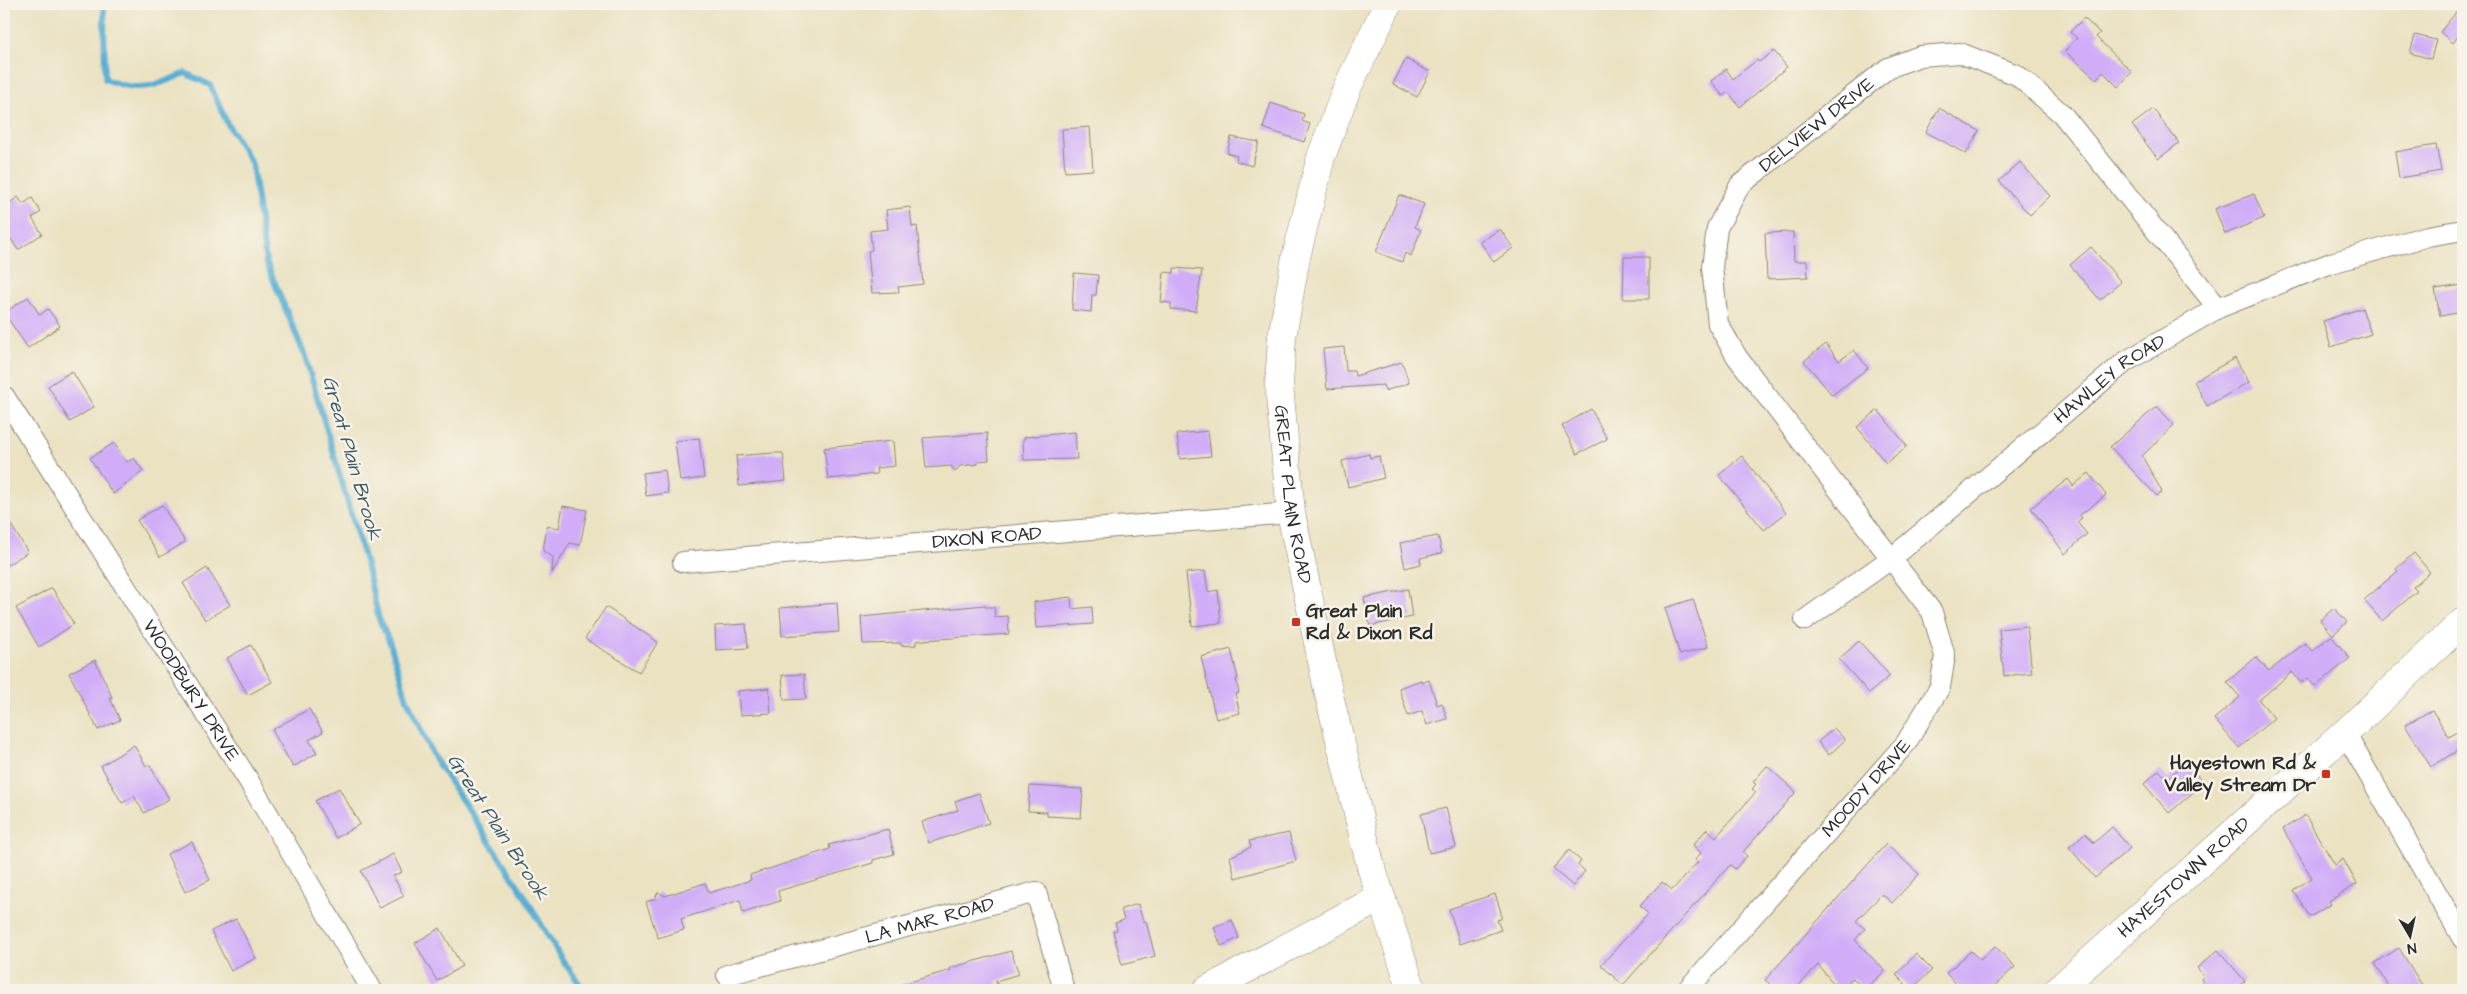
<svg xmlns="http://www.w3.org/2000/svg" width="2467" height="994" font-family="'Architects Daughter',sans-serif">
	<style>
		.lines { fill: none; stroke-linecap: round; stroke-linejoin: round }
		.stream { stroke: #56aed3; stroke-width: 6 }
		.building { fill: #d1adf8 }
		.street-casing { stroke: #8b8676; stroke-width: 22 }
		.secondary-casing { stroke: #8b8676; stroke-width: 29 }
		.street { stroke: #fff; stroke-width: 20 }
		.secondary { stroke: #fff; stroke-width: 28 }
		.poi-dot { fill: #c8321e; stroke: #f7f3e8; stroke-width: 2 }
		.labels { text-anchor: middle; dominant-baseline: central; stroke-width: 5; stroke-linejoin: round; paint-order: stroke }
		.street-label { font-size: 19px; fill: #2b2b2b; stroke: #f7f3e8 }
		.poi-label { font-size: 19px; font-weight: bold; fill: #2b2b2b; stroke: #f7f3e8; text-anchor: start }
		.water-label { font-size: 20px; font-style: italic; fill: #3a5966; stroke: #f7f3e8 }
	</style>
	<rect width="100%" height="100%" fill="#f7f3e8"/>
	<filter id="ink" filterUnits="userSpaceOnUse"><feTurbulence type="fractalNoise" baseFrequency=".02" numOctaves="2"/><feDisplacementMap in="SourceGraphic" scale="10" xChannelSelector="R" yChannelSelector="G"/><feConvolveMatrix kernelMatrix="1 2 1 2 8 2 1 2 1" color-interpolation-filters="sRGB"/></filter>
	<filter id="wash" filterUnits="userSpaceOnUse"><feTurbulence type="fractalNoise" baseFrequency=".0096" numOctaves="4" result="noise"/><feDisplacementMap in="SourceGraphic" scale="20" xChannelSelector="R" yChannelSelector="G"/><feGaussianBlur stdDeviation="1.12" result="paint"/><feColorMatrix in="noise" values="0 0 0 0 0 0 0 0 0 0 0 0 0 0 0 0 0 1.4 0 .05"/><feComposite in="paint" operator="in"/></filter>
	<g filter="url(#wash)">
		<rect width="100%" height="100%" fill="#ebe2c2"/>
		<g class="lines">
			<!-- stream -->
			<path class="stream" d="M104 4 105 79C137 93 155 87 185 73L210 85 227 123 252 164 266 262 305 356 367 568 379 619 390 643 407 699 433 756 523 893 561 958 584 990"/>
		</g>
		<g id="blocks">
			<!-- building -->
			<g class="building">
				<polygon points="2463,4 2463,30 2453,43 2440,32"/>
				<polygon points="2084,18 2100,33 2096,37 2132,72 2118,87 2103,72 2096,79 2065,51 2077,38 2070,32"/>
				<polygon points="2415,35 2436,40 2431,59 2410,53"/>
				<polygon points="1774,51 1787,67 1740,107 1728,92 1723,96 1711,81 1726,69 1733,79 1757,60 1759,62"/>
				<polygon points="1406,59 1430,72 1417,97 1393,84"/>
				<polygon points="1271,103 1304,114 1302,121 1310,124 1304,142 1263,128"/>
				<polygon points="1939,108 1979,131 1966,154 1926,132"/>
				<polygon points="2153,109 2179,143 2158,159 2132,125"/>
				<polygon points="1090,127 1093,170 1065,172 1062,129"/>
				<polygon points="1231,137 1259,142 1252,166 1236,161 1237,156 1227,153"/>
				<polygon points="2436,145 2441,171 2399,178 2395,152"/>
				<polygon points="2020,162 2050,196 2030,215 1999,181"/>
				<polygon points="2254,194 2264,218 2225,234 2215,209"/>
				<polygon points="1399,195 1424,204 1415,227 1421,230 1411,256 1405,253 1402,262 1376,252"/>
				<polygon points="18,197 23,204 32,198 41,212 32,218 42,234 18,250 4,228 4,207"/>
				<polygon points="910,207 912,227 917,226 923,284 898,287 899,292 872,293 868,251 872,250 870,231 888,229 886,210"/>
				<polygon points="1500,229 1513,248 1494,262 1480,242"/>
				<polygon points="1793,232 1794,261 1807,261 1808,277 1767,279 1765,233"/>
				<polygon points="2091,247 2121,282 2100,300 2070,265"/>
				<polygon points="1624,257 1649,257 1649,299 1623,299"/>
				<polygon points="1174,268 1202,270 1196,311 1171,309 1171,303 1161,302 1164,272 1174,273"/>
				<polygon points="1074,273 1098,275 1096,295 1092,295 1091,312 1072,310"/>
				<polygon points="2463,285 2463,312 2440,316 2435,289"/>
				<polygon points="28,297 40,315 48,309 60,326 28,348 4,313"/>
				<polygon points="2362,308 2371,334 2331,347 2323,321"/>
				<polygon points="1826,344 1839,361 1854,350 1868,368 1832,395 1804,361"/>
				<polygon points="1344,347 1346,371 1354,371 1355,376 1402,362 1409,383 1385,391 1383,385 1327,389 1323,349"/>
				<polygon points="2235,358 2249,382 2207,406 2194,381"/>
				<polygon points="72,371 94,407 70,422 48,386"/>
				<polygon points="2157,406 2174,425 2142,456 2162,492 2157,496 2110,447"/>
				<polygon points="1591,409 1607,439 1577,454 1562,426"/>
				<polygon points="1878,410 1907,446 1886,463 1857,427"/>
				<polygon points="1208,431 1211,456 1180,459 1177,434"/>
				<polygon points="1075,432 1077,459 1024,460 1023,440 1025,437"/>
				<polygon points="987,433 989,460 978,461 978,464 960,466 955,472 951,466 926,468 923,438"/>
				<polygon points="699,438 704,478 680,481 675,441"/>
				<polygon points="893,441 895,466 876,468 877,474 828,479 824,448"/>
				<polygon points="114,443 127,462 134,458 143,471 113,494 90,458"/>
				<polygon points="773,453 783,453 786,481 739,486 736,456"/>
				<polygon points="1369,454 1370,458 1379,456 1384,478 1348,487 1342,461"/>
				<polygon points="1742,456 1786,513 1764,530 1719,475"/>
				<polygon points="665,470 668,493 646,496 643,473"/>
				<polygon points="2089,473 2106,495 2080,515 2082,518 2077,522 2087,534 2065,554 2031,508 2068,479 2073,486"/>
				<polygon points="162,505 185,542 160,557 137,520"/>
				<polygon points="563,506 587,510 580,545 570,543 552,573 553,557 543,551 547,526 559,528"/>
				<polygon points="4,514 28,552 4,567"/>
				<polygon points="1438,536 1442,553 1420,558 1421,564 1405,568 1400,543"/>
				<polygon points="2414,553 2430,572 2413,587 2417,591 2382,621 2364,600 2398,571 2396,569"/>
				<polygon points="207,568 230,605 205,620 183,583"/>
				<polygon points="1205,571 1208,592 1218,590 1221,623 1192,626 1186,573"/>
				<polygon points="52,588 74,624 39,647 16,608"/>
				<polygon points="1408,589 1412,617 1370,626 1364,598"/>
				<polygon points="1071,597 1072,609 1092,607 1093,624 1036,628 1034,602"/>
				<polygon points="1693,599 1708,647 1680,655 1665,608"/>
				<polygon points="837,603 839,632 782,636 780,608"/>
				<polygon points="985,605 985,607 994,607 995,617 1008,616 1009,634 924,640 916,641 916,645 901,646 901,643 863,644 861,617"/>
				<polygon points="606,607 658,642 639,672 585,639"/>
				<polygon points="2334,608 2347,622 2333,635 2320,620"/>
				<polygon points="746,624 748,648 716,650 715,626"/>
				<polygon points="2027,626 2032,673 2004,676 1999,629"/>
				<polygon points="2331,636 2350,658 2315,687 2308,678 2301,683 2292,672 2259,700 2274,718 2239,748 2214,719 2240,697 2227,682 2256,657 2269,671 2305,643 2312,651"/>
				<polygon points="1859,641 1890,676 1869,693 1839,659"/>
				<polygon points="251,645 272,682 248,695 227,658"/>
				<polygon points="1231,649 1238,679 1236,679 1239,693 1235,694 1240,713 1216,719 1201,657"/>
				<polygon points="95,660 112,697 110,698 120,720 98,730 69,673"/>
				<polygon points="804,674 806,699 784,700 782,675"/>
				<polygon points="1421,680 1422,683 1429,680 1437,705 1442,703 1447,719 1427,725 1422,711 1408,716 1399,688"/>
				<polygon points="769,688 771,713 740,715 738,691"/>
				<polygon points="309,709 323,732 309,740 317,753 293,767 272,730"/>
				<polygon points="2432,710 2449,737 2463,729 2463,747 2431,767 2405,725"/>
				<polygon points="1834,728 1845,740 1829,755 1818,742"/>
				<polygon points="134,745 146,766 149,764 169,799 144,813 134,796 122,803 101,766"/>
				<polygon points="2186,762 2204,783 2169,813 2144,784 2159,770 2167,779"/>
				<polygon points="1767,766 1796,792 1743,852 1747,856 1735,869 1730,865 1623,985 1601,965 1648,914 1640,906 1662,882 1672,890 1698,862 1695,860 1701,853 1693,845 1707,829 1716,837 1756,792 1752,789 1756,784 1753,782"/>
				<polygon points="1030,786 1083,789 1081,818 1047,816 1047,812 1028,811"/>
				<polygon points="339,788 360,824 336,838 315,801"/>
				<polygon points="979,793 989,823 929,843 922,822 958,810 955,801"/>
				<polygon points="1446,808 1456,847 1429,853 1421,814"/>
				<polygon points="2305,815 2335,865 2343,859 2357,884 2329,901 2331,904 2310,917 2293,890 2312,878 2283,829"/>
				<polygon points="2112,827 2130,848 2095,878 2069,847 2085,833 2094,843"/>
				<polygon points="888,829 894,854 873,860 873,863 778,891 780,901 743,913 740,900 681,919 684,930 658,938 646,902 655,899 658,892 665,896 705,883 709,893 751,880 750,875 830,849 829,845"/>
				<polygon points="1289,833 1296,861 1235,878 1230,857 1251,847 1249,841"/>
				<polygon points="192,842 210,880 185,892 167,854"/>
				<polygon points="1886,844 1919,874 1892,903 1882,894 1856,921 1865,929 1855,940 1885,971 1864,990 1853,978 1839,990 1818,965 1795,990 1777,990 1765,980"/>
				<polygon points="1569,850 1581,861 1578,865 1585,871 1573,886 1553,869"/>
				<polygon points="393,854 402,872 393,876 404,896 380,908 361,871"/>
				<polygon points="1495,894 1501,912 1501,919 1497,920 1501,930 1460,944 1449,909"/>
				<polygon points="1138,904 1143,921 1146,921 1155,956 1122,965 1113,931 1117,930 1115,923 1124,920 1121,909"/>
				<polygon points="236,919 256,958 231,971 211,931"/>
				<polygon points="1232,920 1239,938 1221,946 1214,927"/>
				<polygon points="440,928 462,966 437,981 415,943"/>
				<polygon points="1995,946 2015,967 1990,990 1962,990 1946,973 1971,951 1980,960"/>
				<polygon points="2399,948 2425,990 2391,990 2375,963"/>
				<polygon points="2218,950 2245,981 2234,990 2193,990 2203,982 2201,979 2204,976 2197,968"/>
				<polygon points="1011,951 1019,974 996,981 999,990 897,990 896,986 951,970 950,968"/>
				<polygon points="1916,954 1932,970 1911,990 1896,975"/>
			</g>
		</g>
	</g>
	<g filter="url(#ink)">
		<use href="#blocks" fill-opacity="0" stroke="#8b8676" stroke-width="1"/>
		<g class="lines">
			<!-- street casing -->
			<g class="street-casing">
				<g id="street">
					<path id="s1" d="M4 396 247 778 372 990"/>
					<path id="s2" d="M683 562 1291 513"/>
					<path id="s3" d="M1805 620 1892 558 2125 362 2218 308 2331 263 2428 236 2463 230"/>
					<polyline points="2345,733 2463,939"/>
					<path id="s4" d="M727 975 1036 892 1064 990"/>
					<path id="s5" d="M1687 990 1906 743 1940 687 1945 656 1932 612 1737 357 1718 324 1712 267 1717 228 1740 185 1888 68 1920 56 1960 53 2017 75 2062 114 2218 308"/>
				</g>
			</g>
			<!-- secondary casing -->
			<g class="secondary-casing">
				<g id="secondary">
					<path id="s6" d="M1388 4 1347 88 1321 157 1296 257 1282 337 1279 385 1291 513 1329 695 1371 867 1412 990"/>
					<polyline points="1207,990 1380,898"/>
					<path id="s7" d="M2058 990 2345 733 2463 622"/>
				</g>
			</g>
			<!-- street -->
			<use href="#street" class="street"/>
			<!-- secondary -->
			<use href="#secondary" class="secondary"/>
		</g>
	</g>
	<!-- markers -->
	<g class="poi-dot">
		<rect x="1291" y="617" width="10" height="10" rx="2.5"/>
		<rect x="2321" y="769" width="10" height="10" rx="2.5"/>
	</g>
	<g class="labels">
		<!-- street labels -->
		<g class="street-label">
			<text stroke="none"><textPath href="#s5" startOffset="1075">DELVIEW DRIVE</textPath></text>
			<text stroke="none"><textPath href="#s3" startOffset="389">HAWLEY ROAD</textPath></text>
			<text stroke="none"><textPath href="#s6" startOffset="510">GREAT PLAIN ROAD</textPath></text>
			<text stroke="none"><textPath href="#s2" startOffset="305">DIXON ROAD</textPath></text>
			<text stroke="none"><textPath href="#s1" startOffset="349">WOODBURY DRIVE</textPath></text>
			<text stroke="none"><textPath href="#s5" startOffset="270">MOODY DRIVE</textPath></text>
			<text stroke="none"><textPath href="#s7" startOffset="169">HAYESTOWN ROAD</textPath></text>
			<text stroke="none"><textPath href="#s4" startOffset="210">LA MAR ROAD</textPath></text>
		</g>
		<!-- poi labels -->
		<g class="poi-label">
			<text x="1306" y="611">Great Plain<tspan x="1306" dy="22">Rd &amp; Dixon Rd</tspan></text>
			<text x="2316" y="763" text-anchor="end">Hayestown Rd &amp;<tspan x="2316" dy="22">Valley Stream Dr</tspan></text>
		</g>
		<!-- water labels -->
		<g class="water-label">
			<text transform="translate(352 458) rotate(74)">Great Plain Brook</text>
			<text transform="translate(498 827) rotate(57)">Great Plain Brook</text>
		</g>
	</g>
	<!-- margin -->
	<rect width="2467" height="994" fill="none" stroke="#f7f3e8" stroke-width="20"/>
	<!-- north arrow -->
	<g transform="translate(2410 936) rotate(171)" stroke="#f7f3e8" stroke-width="4" paint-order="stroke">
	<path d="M0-4L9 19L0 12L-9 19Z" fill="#2b2b2b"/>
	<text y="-8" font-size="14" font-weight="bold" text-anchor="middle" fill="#2b2b2b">N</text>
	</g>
</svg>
